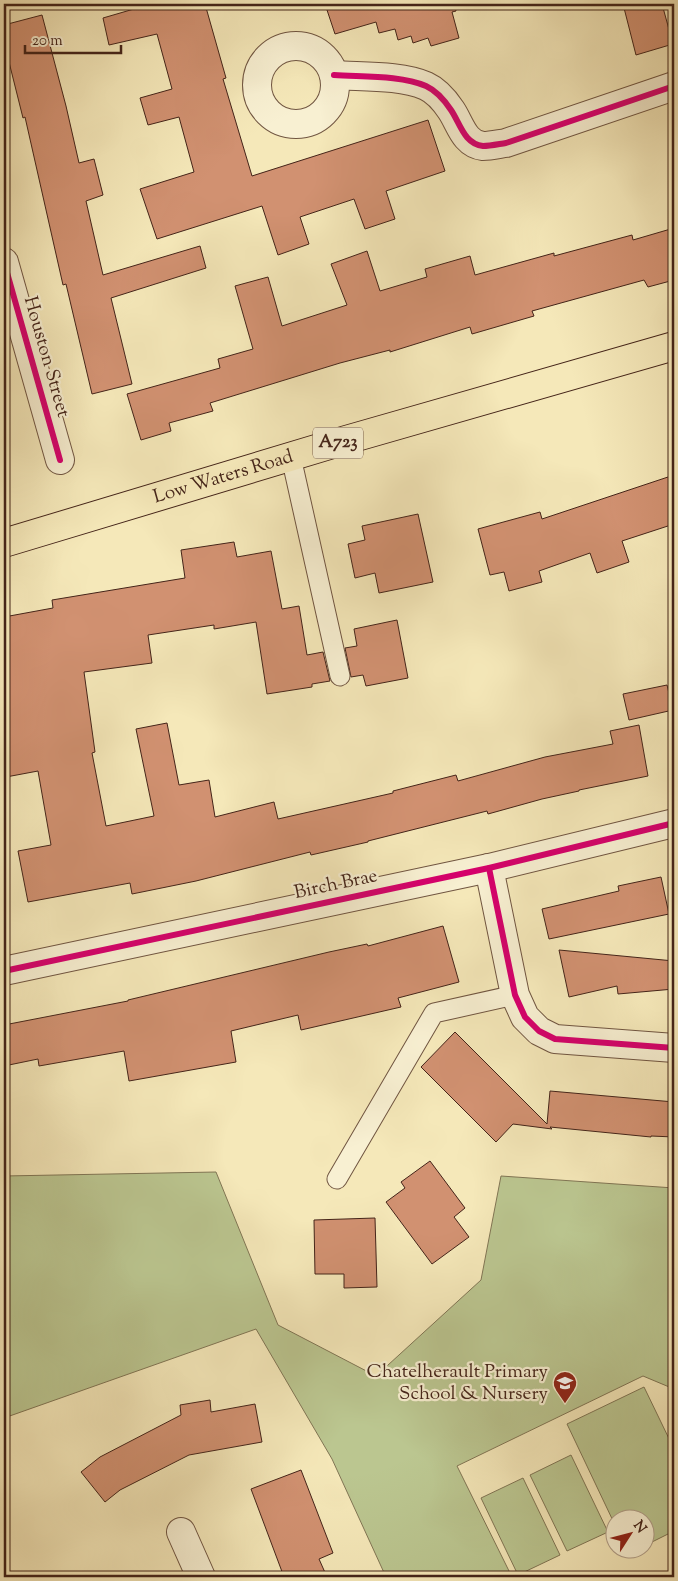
<svg xmlns="http://www.w3.org/2000/svg" width="678" height="1581" font-family="'Sorts Mill Goudy',serif">
	<style>
		.green { fill: #bbc690; stroke: #807554 }
		.building { fill: #d19171; stroke: #442419 }
		.lines { fill: none; stroke-linecap: round; stroke-linejoin: round }
		.lane-casing { stroke: #705541; stroke-width: 21 }
		.street-casing { stroke: #705541; stroke-width: 30 }
		.primary-casing { stroke: #442419; stroke-width: 30 }
		.lane { stroke: #f8f0d2; stroke-width: 19 }
		.street { stroke: #f8f0d2; stroke-width: 28 }
		.primary { stroke: #f5e8b9; stroke-width: 28 }
		.cycleway-casing { stroke: #f8f0d2; stroke-width: 9 }
		.cycleway { stroke: #d6006c; stroke-width: 6 }
		.labels { text-anchor: middle; dominant-baseline: central; stroke-width: 4.5; stroke-linejoin: round; paint-order: stroke }
		.shield { fill: #f8f0d2; stroke: #7a6150; stroke-width: 1 }
		.shield-label { font-size: 18px; font-weight: bold; fill: #442419 }
		.street-label { font-size: 19px; fill: #442419; stroke: #f8f0d2 }
		.poi-label { font-size: 19px; fill: #442419; stroke: #f8f0d2; text-anchor: end }
	</style>
	<rect width="100%" height="100%" fill="#f5e8b9"/>
	<filter id="stains"><feTurbulence type="fractalNoise" baseFrequency=".004" numOctaves="4"/><feColorMatrix values="0 0 0 0 .2 0 0 0 0 .09 0 0 0 0 .02 0 0 0 .5 -.17"/></filter>
	<radialGradient id="worn" r=".72"><stop offset=".6" stop-color="#630" stop-opacity="0"/><stop offset="1" stop-color="#630" stop-opacity=".3"/></radialGradient>
	<!-- green -->
	<g class="green">
		<polygon points="216,1172 278,1325 376,1376 481,1280 501,1176 674,1188 674,1389 643,1376 457,1466 512,1577 386,1577 332,1459 256,1329 4,1418 4,1176"/>
		<polygon points="644,1387 674,1449 674,1531 646,1545 646,1518 616,1518 615,1525 567,1424"/>
		<polygon points="571,1455 608,1532 567,1551 530,1475"/>
		<polygon points="523,1478 560,1555 518,1575 481,1498"/>
	</g>
	<!-- building -->
	<g class="building">
		<polygon points="151,4 205,4 226,78 223,79 252,176 428,120 445,171 386,191 395,219 365,229 354,199 300,217 309,244 278,255 262,206 157,239 140,189 194,172 179,117 148,125 140,98 172,89 157,34 109,45 103,18"/>
		<polygon points="325,4 455,4 456,11 452,12 459,38 431,46 428,38 413,43 411,36 398,40 395,29 379,33 376,22 335,34"/>
		<polygon points="623,4 662,4 673,44 636,55"/>
		<polygon points="42,15 66,106 79,163 94,159 103,195 86,201 103,275 200,246 206,268 111,298 132,384 92,394 66,284 63,285 25,117 23,118 4,42 4,25"/>
		<polygon points="674,228 674,280 648,287 644,280 532,311 534,316 472,334 470,327 390,352 390,350 340,363 210,403 213,411 169,423 171,431 141,440 127,394 220,368 218,359 253,349 235,286 268,277 282,326 347,305 331,264 367,251 380,291 427,277 425,269 470,256 475,275 554,253 554,256 632,235 633,240"/>
		<polygon points="674,475 674,524 622,541 629,562 597,573 590,553 539,571 542,582 509,591 504,572 490,575 478,529 540,512 542,519"/>
		<polygon points="418,514 433,582 379,593 375,573 355,578 348,544 365,540 362,526"/>
		<polygon points="234,542 237,557 271,551 282,609 299,606 307,655 323,652 330,681 312,684 312,687 267,694 256,622 214,629 214,625 148,635 152,663 84,672 95,752 92,753 106,826 154,816 136,729 167,723 179,785 209,780 215,817 274,802 278,819 393,793 393,791 456,775 458,781 545,757 613,744 610,731 639,725 648,776 579,790 579,791 542,799 488,814 487,811 368,841 368,842 311,855 310,852 196,881 132,894 130,883 28,902 18,851 51,845 38,771 6,777 4,764 4,617 53,608 52,600 185,578 181,550"/>
		<polygon points="397,620 408,678 366,686 363,675 351,677 345,648 357,646 354,629"/>
		<polygon points="667,685 673,710 629,720 623,694"/>
		<polygon points="661,877 669,914 549,939 542,909 619,891 618,886"/>
		<polygon points="443,926 459,982 398,998 401,1007 301,1030 298,1015 231,1031 236,1062 129,1081 124,1051 39,1066 38,1059 4,1066 4,1025 128,1001 128,1000 329,952 367,944 368,946"/>
		<polygon points="559,950 674,961 674,989 618,994 617,986 569,997"/>
		<polygon points="455,1032 547,1124 550,1091 674,1102 674,1137 651,1136 651,1137 550,1127 552,1129 513,1124 496,1142 421,1067"/>
		<polygon points="430,1161 465,1208 454,1217 469,1237 432,1264 386,1202 405,1188 401,1182"/>
		<polygon points="375,1218 377,1287 344,1288 344,1274 315,1274 314,1220"/>
		<polygon points="210,1400 211,1412 255,1404 262,1442 189,1455 120,1490 105,1502 81,1472 100,1457 181,1415 180,1405"/>
		<polygon points="301,1470 333,1553 319,1559 327,1577 284,1577 251,1489"/>
	</g>
	<g class="lines">
		<!-- lane casing -->
		<g class="lane-casing">
			<g id="lane">
				<polyline points="291,457 340,676"/>
				<polyline points="337,1179 434,1013 515,995"/>
			</g>
		</g>
		<!-- street casing -->
		<g class="street-casing">
			<g id="street">
				<circle cx="296" cy="85" r="39"/>
				<path d="M334 75C362 77 401 75 426 86 437 91 445 101 451 110 460 123 464 144 483 146 490 146 499 144 506 143L674 86"/>
				<polyline points="4,262 60,460"/>
				<polyline points="489,868 515,995 525,1017 539,1031 555,1039 674,1048"/>
				<polyline points="4,971 489,868 674,823"/>
				<polyline points="181,1532 201,1577"/>
			</g>
		</g>
		<!-- primary casing -->
		<g class="primary-casing">
			<g id="primary">
				<path id="s1" d="M4 543 346 440 674 346"/>
			</g>
		</g>
		<!-- lane -->
		<use href="#lane" class="lane"/>
		<!-- street -->
		<use href="#street" class="street"/>
		<!-- primary -->
		<use href="#primary" class="primary"/>
		<!-- cycleway casing -->
		<g class="cycleway-casing">
			<g id="cycleway">
				<path d="M334 75C362 77 401 75 426 86 437 91 445 101 451 110 460 123 464 144 483 146 490 146 499 144 506 143L674 86"/>
				<polyline points="4,262 60,460"/>
				<polyline points="489,868 515,995 525,1017 539,1031 555,1039 674,1048"/>
				<polyline points="4,971 489,868 674,823"/>
			</g>
		</g>
		<!-- cycleway -->
		<use href="#cycleway" class="cycleway"/>
	</g>
	<!-- icons -->
	<defs>
		<g id="school-pin" transform="scale(1.25)"><path d="M0 17L-7.5 6A9.5 9.5 0 1 1 7.5 6Z" fill="#8f2418" stroke="#f8f0d2"/><path d="M0-5L7-2L0 1L-7-2ZM-4 1L0 2.5L4 1V4Q0 6-4 4Z" fill="#fff"/></g>
	</defs>
	<g fill-rule="evenodd">
		<use href="#school-pin" x="565" y="1383"/>
	</g>
	<g class="labels">
		<!-- shield labels -->
		<rect class="shield" x="313" y="427.5" width="50" height="31" rx="4"/>
		<g class="shield-label">
			<text x="338" y="443">A723</text>
		</g>
		<!-- street labels -->
		<g class="street-label">
			<text transform="translate(46 357) rotate(74)">Houston Street</text>
			<text stroke="none"><textPath href="#s1" startOffset="229">Low Waters Road</textPath></text>
			<text transform="translate(336 885) rotate(-12)">Birch Brae</text>
		</g>
		<!-- poi labels -->
		<g class="poi-label">
			<text x="548" y="1372">Chatelherault Primary<tspan x="548" dy="22">School &amp; Nursery</tspan></text>
		</g>
	</g>
	<!-- margin -->
	<rect width="678" height="1581" fill="none" stroke="#f5e8b9" stroke-width="20"/>
	<rect x="5" y="5" width="668" height="1571" fill="none" stroke="#442419" stroke-width="2.5"/>
	<rect x="10" y="10" width="658" height="1561" fill="none" stroke="#442419"/>
	<!-- north arrow -->
	<g transform="translate(630 1534) rotate(54)"><circle r="24" fill="#f8f0d2" stroke="#b09e88"/>
	<path d="M0-4L9 19L0 12L-9 19Z" fill="#8f2418"/>
	<text y="-8" font-size="14" font-weight="bold" text-anchor="middle" fill="#442419">N</text>
	</g>
	<!-- scale -->
	<path d="M25 45v8h96v-8" fill="none" stroke="#442419" stroke-width="2.5"/>
	<text x="32" y="45" font-size="15" fill="#442419" stroke="#f8f0d2" stroke-width="4" paint-order="stroke">20 m</text>
	<rect width="100%" height="100%" filter="url(#stains)"/>
	<rect width="100%" height="100%" fill="url(#worn)"/>
</svg>
